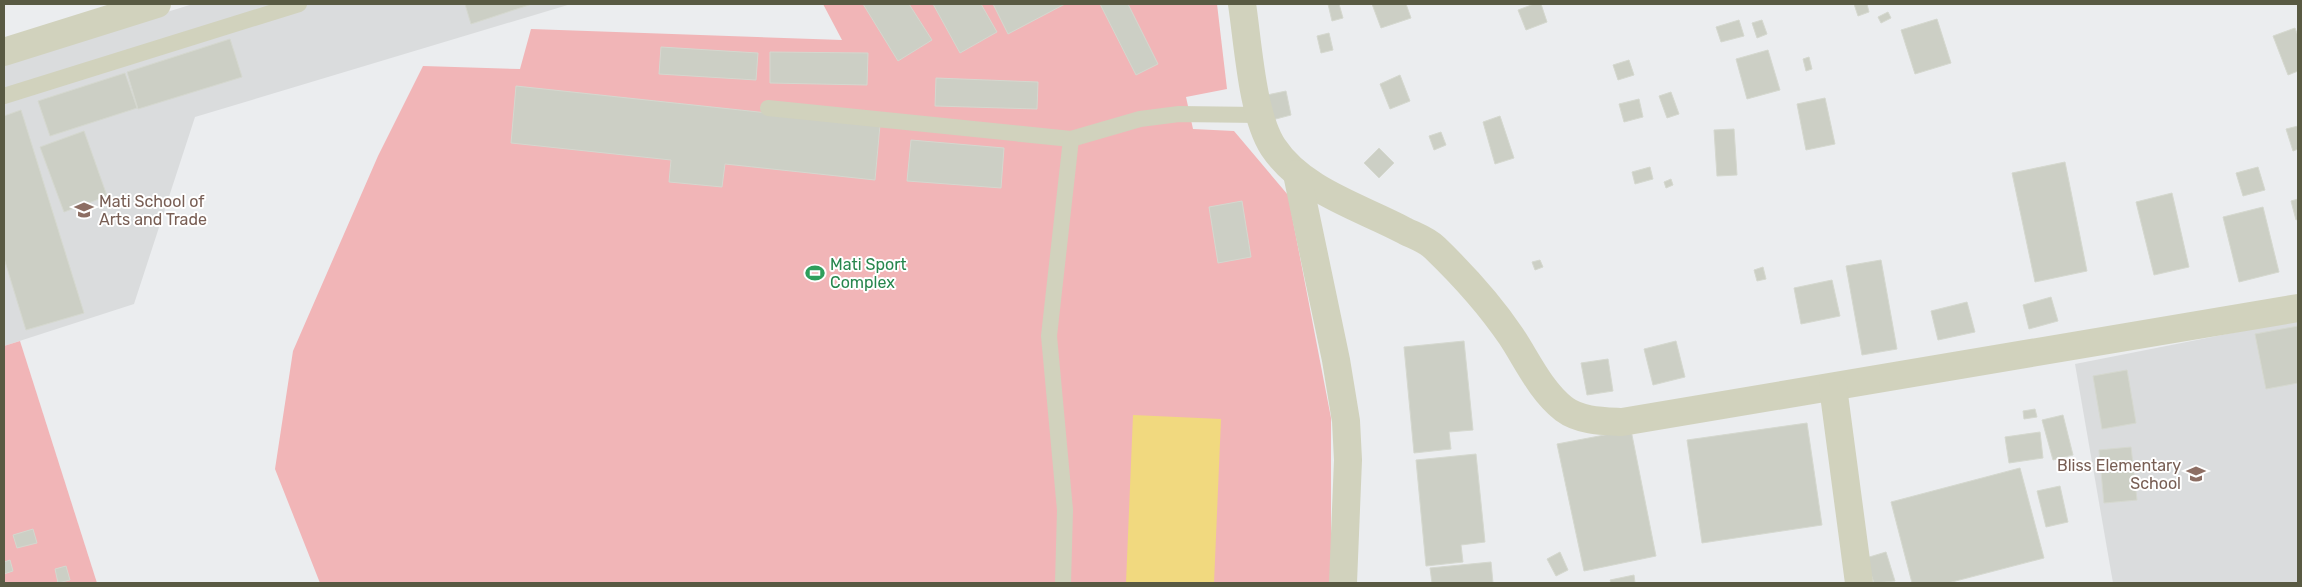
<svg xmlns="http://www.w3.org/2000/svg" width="2302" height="587" font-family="Rubik,sans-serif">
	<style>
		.education { fill: #dadcdd }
		.green { fill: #f1b5b7 }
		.water { fill: #f1d97f }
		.building { fill: #cccfc5; stroke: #d5d8cf }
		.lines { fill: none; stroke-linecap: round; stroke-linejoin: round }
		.service { stroke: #d1d2bd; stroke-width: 16 }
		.minor { stroke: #d1d2bd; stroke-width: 28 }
		.tertiary { stroke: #d1d2bd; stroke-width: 28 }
		.labels { text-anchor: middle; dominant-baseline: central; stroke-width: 4; stroke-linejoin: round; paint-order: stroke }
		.education-label { font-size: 16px; fill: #785e54; stroke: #fff; text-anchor: start }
		.leisure-label { font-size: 16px; fill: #27864d; stroke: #fff; text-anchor: start }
	</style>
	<rect width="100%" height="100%" fill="#ebedef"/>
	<!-- education -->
	<g class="education">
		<polygon points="193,4 571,4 195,117 134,304 4,346 4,62"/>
		<polygon points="2298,320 2298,583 2113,583 2075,364"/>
	</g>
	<!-- green -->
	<g class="green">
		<polygon points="823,4 1217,4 1227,89 1186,97 1193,129 1234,131 1288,195 1331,418 1331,583 320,583 275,469 293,351 378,156 423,66 520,69 531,29 842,40"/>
		<polygon points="20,341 97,583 4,583 4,346"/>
	</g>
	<!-- water -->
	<polygon class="water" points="1133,415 1221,419 1214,583 1126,583"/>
	<!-- building -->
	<g class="building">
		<polygon points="465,4 532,4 471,24"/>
		<polygon points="863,4 909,4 932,40 898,61"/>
		<polygon points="933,4 981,4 997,32 960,53"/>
		<polygon points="993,4 1065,4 1008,34"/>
		<polygon points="1100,4 1128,4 1158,64 1136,75"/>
		<polygon points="1328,4 1339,4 1343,18 1332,21"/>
		<polygon points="1372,4 1406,4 1411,18 1381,28"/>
		<polygon points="1534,4 1541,4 1547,22 1526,30 1518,10"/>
		<polygon points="1854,4 1867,4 1869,12 1858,16"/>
		<polygon points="1888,12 1891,18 1881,23 1878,17"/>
		<polygon points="1937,19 1951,63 1915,74 1901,30"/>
		<polygon points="1739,20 1744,36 1721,42 1716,27"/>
		<polygon points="1762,20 1767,34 1757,38 1752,23"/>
		<polygon points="2295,28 2298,36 2298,71 2288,75 2273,36"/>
		<polygon points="1329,33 1333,50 1321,53 1317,36"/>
		<polygon points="230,39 242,77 138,109 127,72"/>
		<polygon points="661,47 758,53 756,80 659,74"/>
		<polygon points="1768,50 1780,90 1747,99 1736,59"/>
		<polygon points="770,52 868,53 867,85 770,83"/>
		<polygon points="1809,57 1812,69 1806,71 1803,59"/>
		<polygon points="1629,60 1634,75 1618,80 1613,65"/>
		<polygon points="125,73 137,108 50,136 38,101"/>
		<polygon points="1400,75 1410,101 1390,109 1380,84"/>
		<polygon points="936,78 1038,82 1037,109 935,106"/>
		<polygon points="516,86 880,125 875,180 725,164 722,187 669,182 671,160 511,143"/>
		<polygon points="1286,91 1291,115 1272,120 1267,95"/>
		<polygon points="1671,92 1679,114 1667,118 1659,96"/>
		<polygon points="1825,98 1835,144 1806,150 1797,104"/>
		<polygon points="1639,99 1643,117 1624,122 1619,104"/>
		<polygon points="21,110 84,313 26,330 4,258 4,116"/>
		<polygon points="1500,116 1514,158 1495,164 1483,122"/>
		<polygon points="2298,126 2298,149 2293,151 2286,129"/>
		<polygon points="1734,129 1737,175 1717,176 1714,130"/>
		<polygon points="84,131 107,196 64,212 40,147"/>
		<polygon points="1441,132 1446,145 1434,150 1429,136"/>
		<polygon points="911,140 1004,148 1001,188 907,181"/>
		<polygon points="1379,148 1394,163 1379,178 1364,163"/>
		<polygon points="2065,162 2087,271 2035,282 2012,173"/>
		<polygon points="1650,167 1653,179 1635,184 1632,172"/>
		<polygon points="2258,167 2265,190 2243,196 2236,173"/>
		<polygon points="1671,179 1673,185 1666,188 1664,182"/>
		<polygon points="2172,193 2189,267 2154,275 2136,202"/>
		<polygon points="2298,199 2298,219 2296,220 2291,201"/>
		<polygon points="1242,201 1251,257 1218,263 1209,207"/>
		<polygon points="2263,207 2279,272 2239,282 2223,217"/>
		<polygon points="1540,260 1543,267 1535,270 1532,262"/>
		<polygon points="1881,260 1897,349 1862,355 1846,266"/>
		<polygon points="1763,267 1766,279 1757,281 1754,270"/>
		<polygon points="1832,280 1840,316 1801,324 1794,288"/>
		<polygon points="2051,297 2058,321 2029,329 2023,305"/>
		<polygon points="1967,302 1975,332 1938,340 1931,311"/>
		<polygon points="2298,326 2298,383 2266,389 2255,334"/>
		<polygon points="1464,341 1473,430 1449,432 1451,449 1414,453 1404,347"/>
		<polygon points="1676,341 1685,377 1653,385 1644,349"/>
		<polygon points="1608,359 1613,391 1587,395 1581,363"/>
		<polygon points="2127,370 2136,423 2102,429 2093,376"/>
		<polygon points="2035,409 2037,417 2024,419 2023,411"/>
		<polygon points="2063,415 2073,455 2053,460 2042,420"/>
		<polygon points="1807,423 1822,525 1702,543 1687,440"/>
		<polygon points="1631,430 1656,556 1584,571 1557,444"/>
		<polygon points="2040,432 2043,458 2009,463 2005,437"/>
		<polygon points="2131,447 2137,500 2104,503 2099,450"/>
		<polygon points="1476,454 1485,542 1461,545 1463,562 1426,566 1416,460"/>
		<polygon points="2020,468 2044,558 1948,583 1912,583 1891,502"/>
		<polygon points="2060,486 2068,522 2046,527 2037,491"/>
		<polygon points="33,529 37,543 17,548 13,535"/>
		<polygon points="1560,552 1568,570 1556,576 1547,559"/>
		<polygon points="1886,552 1895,581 1874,583 1866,558"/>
		<polygon points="10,560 13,571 4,574 4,562"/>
		<polygon points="1491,562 1493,583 1432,583 1430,568"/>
		<polygon points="66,566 70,580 58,583 55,569"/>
		<polygon points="1634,575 1635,583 1611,583 1610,580"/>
	</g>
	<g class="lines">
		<!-- service -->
		<g class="service">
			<polyline points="4,96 299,4"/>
			<polyline points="768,108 1071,139 1140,119 1179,114 1259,115"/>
			<polyline points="1063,583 1065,510 1049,336 1071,139"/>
		</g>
		<!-- minor -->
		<g class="minor">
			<path d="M1242 4C1248 43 1252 115 1273 147 1302 191 1360 207 1405 231 1415 236 1427 240 1435 248 1464 276 1488 302 1511 336 1527 360 1540 390 1564 409 1580 421 1603 421 1622 422L2298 308"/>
			<polyline points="1297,174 1336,360 1346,421 1348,460 1343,583"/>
			<polyline points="1833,387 1859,583"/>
		</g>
		<!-- tertiary -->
		<polyline class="tertiary" points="4,52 157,4"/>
	</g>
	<!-- icons -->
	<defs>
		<g id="school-bare" transform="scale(1.5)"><path d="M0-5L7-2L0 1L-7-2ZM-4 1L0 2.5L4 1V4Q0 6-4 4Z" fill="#8d6e63" stroke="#fff" stroke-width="2.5" paint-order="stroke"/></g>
		<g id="stadium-bare" transform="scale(1.5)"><path d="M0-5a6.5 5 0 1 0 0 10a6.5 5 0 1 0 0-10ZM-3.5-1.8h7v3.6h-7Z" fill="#2e9e5b" stroke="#fff" stroke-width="2.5" paint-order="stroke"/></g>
	</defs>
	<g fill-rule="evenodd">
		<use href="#school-bare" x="84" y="210"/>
		<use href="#stadium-bare" x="815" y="273"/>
		<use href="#school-bare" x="2196" y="474"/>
	</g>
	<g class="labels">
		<!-- education labels -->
		<g class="education-label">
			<text x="99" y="201">Mati School of<tspan x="99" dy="18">Arts and Trade</tspan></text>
			<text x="2181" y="465" text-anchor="end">Bliss Elementary<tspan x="2181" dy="18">School</tspan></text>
		</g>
		<!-- leisure labels -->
		<g class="leisure-label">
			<text x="830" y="264">Mati Sport<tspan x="830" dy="18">Complex</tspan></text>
		</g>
	</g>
	<!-- border -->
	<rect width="2302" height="587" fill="none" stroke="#595a43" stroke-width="10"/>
</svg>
